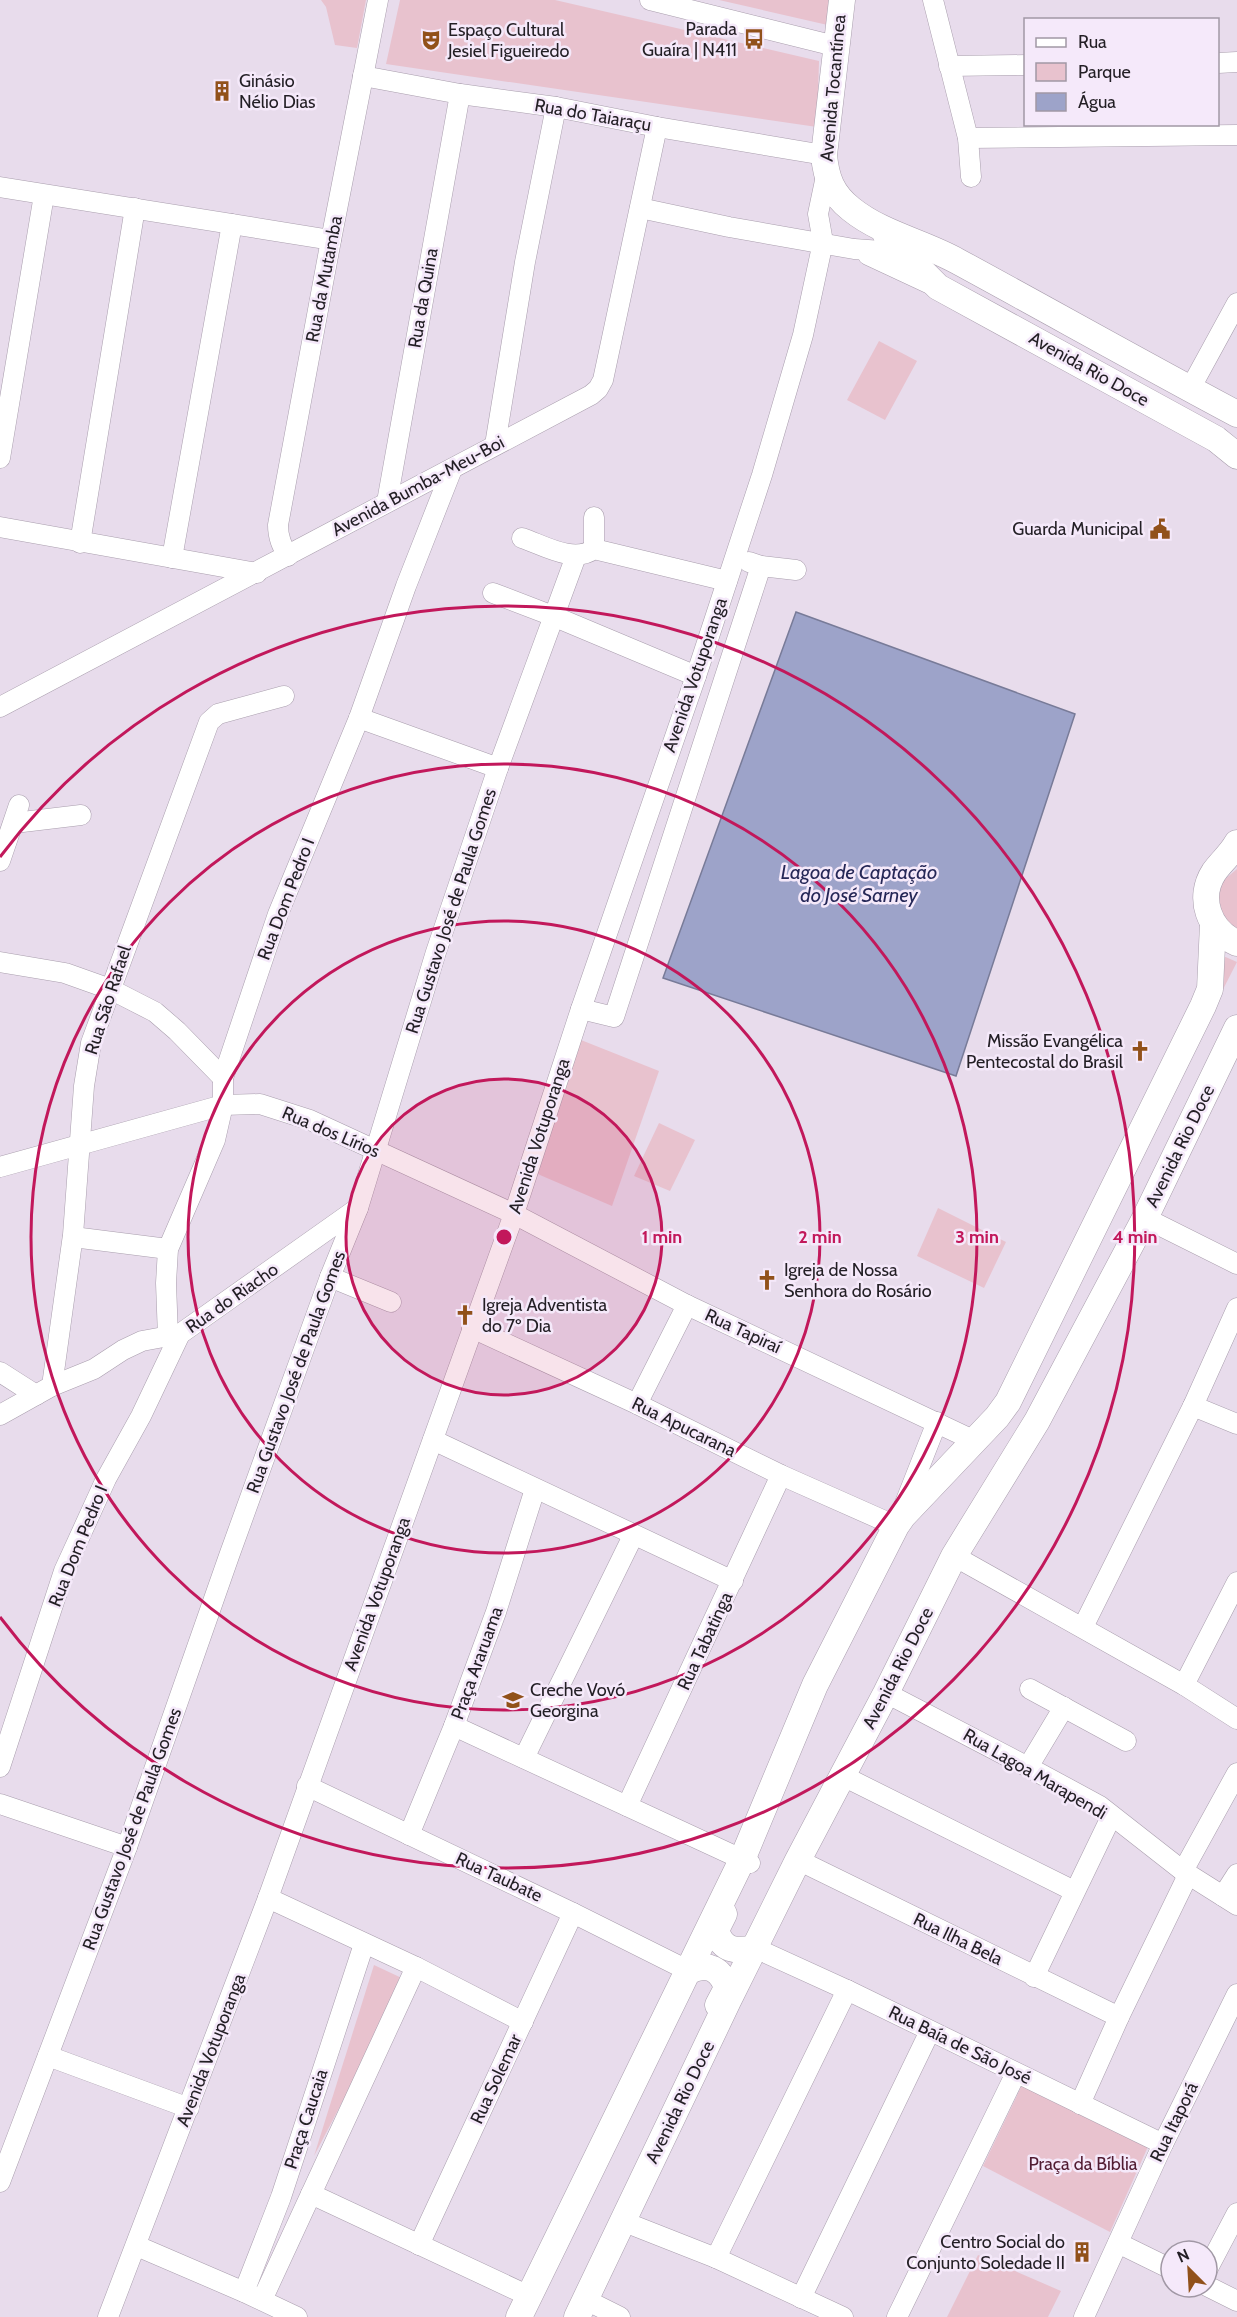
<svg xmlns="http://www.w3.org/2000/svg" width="1237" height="2317" font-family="Cabin,sans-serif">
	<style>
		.green { fill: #e8c2ce }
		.water { fill: #9da3c9; stroke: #787b98; stroke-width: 1.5 }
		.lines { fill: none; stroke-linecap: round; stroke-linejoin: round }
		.minor-casing { stroke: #a99ead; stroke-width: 21 }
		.major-casing { stroke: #a99ead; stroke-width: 27 }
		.minor { stroke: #fff; stroke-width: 20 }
		.major { stroke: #fff; stroke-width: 26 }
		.ring { fill: none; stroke: #c2185b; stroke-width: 3 }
		.labels { text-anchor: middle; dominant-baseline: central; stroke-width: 5; stroke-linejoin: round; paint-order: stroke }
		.poi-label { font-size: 18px; fill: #231f25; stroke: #f5e9fa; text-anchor: start }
		.street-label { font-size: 18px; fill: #231f25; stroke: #f5e9fa }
		.park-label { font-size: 18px; fill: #511b31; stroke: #f5e9fa }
		.water-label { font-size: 20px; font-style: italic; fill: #252757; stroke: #f5e9fa }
		.centre { fill: #c2185b; stroke: #f5e9fa; stroke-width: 3 }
		.ring-label { font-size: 18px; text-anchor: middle; font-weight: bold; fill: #c2185b; stroke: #f5e9fa; stroke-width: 5; stroke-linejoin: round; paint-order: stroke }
	</style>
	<rect width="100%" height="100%" fill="#e8dcec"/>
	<!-- green -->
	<g class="green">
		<polygon points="321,0 366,0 357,48 335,45 326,7"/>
		<polygon points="400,0 555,0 819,61 817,127 386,64"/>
		<polygon points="719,0 835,0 832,26"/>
		<polygon points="879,341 917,361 885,420 847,400"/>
		<polygon points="1237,869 1237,939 1214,897 1218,885"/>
		<polygon points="1221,955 1237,962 1214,1007"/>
		<polygon points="581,1040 659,1071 612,1206 533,1172"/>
		<polygon points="659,1123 695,1140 670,1191 634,1176"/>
		<polygon points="938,1208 1006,1242 984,1288 917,1256"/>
		<polygon points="374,1965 406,1980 314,2156"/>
		<polygon points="1023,2083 1150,2142 1110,2232 983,2166"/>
		<polygon points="978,2255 1061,2291 1048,2317 947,2317"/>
	</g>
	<!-- water -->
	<polygon class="water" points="796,612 1075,714 956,1076 663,978"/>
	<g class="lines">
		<!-- minor casing -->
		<g class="minor-casing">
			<g id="minor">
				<polyline points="650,0 835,46"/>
				<polyline points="933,0 968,138 971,177"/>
				<polyline points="1218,63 1237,62"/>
				<polyline points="949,66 1026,65"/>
				<polyline points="363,76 460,94 556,107 657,127 824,155"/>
				<polyline points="968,138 1237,135"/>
				<polyline points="0,187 331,240"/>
				<polyline points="640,208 729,227 854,249 909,253"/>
				<polyline points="868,255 928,283"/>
				<polyline points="1190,389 1237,303"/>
				<polyline points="495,445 525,262 556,107"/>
				<polyline points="0,458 44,195"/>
				<polyline points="387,502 460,94"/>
				<polyline points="0,527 257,573"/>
				<path d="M522 538C543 545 574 564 594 549L727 581"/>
				<polyline points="80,543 135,208"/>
				<polyline points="594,549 594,517"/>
				<path d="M288 556C282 546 278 538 278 525L331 240 378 0"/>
				<polyline points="172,558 232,224"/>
				<polyline points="749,562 761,566 796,570"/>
				<polyline points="493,593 553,616 696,676"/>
				<path d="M0 707C197 604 394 498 591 395L598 389 603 380 657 127"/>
				<polyline points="359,718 498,768"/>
				<polyline points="14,823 81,815"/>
				<polyline points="0,861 19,805"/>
				<polyline points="0,962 65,973 110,989 155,1012 177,1031 223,1078"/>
				<polyline points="581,1009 614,1017 761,566"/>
				<polyline points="0,1167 223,1105 260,1104 310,1120 514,1214 687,1305 975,1441"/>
				<polyline points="1145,1218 1237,1264"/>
				<polyline points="73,1237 168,1249"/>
				<polyline points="330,1277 391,1302"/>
				<polyline points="472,1328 637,1404 781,1475 896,1526 937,1422"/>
				<polyline points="168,1337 166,1283 168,1249 215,1140 223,1105 223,1078 278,914 359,718 406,586 452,469"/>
				<polyline points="0,1372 36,1395"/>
				<polyline points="52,1386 73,1235 84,1086 91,1043 209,722 218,714 284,696"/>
				<polyline points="637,1404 687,1305"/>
				<polyline points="1193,1406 1237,1424"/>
				<polyline points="0,1415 52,1386 94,1369 123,1350 142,1341 180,1334 358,1208"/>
				<polyline points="433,1440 733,1581"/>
				<polyline points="954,1556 1184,1685 1237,1719"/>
				<polyline points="1083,1627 1193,1406 1237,1308"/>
				<polyline points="1184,1685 1237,1582"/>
				<polyline points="1030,1689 1126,1741"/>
				<polyline points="886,1693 1028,1767 1100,1806 1183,1871 1237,1905"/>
				<polyline points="454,1726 750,1863"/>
				<polyline points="524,1758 633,1536"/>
				<polyline points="0,1767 64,1571 106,1479 141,1416 180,1334"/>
				<polyline points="1028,1767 1064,1707"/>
				<polyline points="843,1776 1074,1891"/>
				<polyline points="307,1786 573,1913 689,1971"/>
				<polyline points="0,1804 127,1847"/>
				<polyline points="627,1806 781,1475"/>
				<polyline points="409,1835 454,1726 496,1612 535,1489"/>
				<polyline points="798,1860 1119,2017"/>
				<polyline points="1183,1871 1237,1773"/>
				<polyline points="1223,1896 1237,1874"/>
				<polyline points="268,1898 416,1967 523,2022"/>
				<polyline points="755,1948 847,1990 1163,2144"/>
				<polyline points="1034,1977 1111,1817"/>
				<polyline points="48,2056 189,2108"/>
				<polyline points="1080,2104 1119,2017 1188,1875"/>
				<polyline points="0,2182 127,1847 229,1556 330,1277 358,1208 436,952 498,768 576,556"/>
				<polyline points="311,2194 529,2296"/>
				<polyline points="622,2221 716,2258 843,2317"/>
				<polyline points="1118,2243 1171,2269"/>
				<polyline points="419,2245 573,1913"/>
				<polyline points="137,2246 244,2292 297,2317"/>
				<polyline points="716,2258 847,1990"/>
				<polyline points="1207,2270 1237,2213"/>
				<polyline points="1207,2286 1237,2301"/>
				<polyline points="244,2292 281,2197 364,1944"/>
				<polyline points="801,2298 930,2031"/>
				<polyline points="262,2300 416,1967"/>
				<polyline points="586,2300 620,2317"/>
				<polyline points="108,2317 268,1898 514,1214 581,1009 696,676 762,475 803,335 823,242 818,214 826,176"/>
				<polyline points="897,2317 1016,2073"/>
				<polyline points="1084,2317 1163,2144 1237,1994"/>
			</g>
		</g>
		<!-- major casing -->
		<g class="major-casing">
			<g id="major">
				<path d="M842 0 824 155C826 178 832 194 851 209 882 234 923 242 957 261 1051 312 1143 364 1237 414"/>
				<polyline points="886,235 938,287 1216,439 1237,456"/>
				<path d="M1237 843C1231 854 1221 862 1214 872 1197 898 1209 931 1237 943"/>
				<path d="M724 1914 716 1930C722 1951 736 1952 755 1948"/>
				<path d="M689 1971C708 1962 721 1969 727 1988L718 2005"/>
				<polyline points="519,2317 742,1860 815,1685 896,1526 903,1516 997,1417 1008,1402 1203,1006 1210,989 1213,924"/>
				<polyline points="577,2317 728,2001 798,1860 886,1693 954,1556 1037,1421 1145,1218 1237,1028"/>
			</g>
		</g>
		<!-- minor -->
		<use href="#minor" class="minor"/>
		<!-- major -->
		<use href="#major" class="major"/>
	</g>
	<!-- distance rings -->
	<circle cx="504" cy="1237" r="158" fill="#c2185b" fill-opacity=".12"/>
	<g class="ring">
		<circle cx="504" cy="1237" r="158"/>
		<circle cx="504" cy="1237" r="316"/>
		<circle cx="504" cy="1237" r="473"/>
		<path d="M0 857A631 631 0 1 1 0 1617"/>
	</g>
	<!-- icons -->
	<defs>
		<g id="bus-bare" transform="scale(1.62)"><path d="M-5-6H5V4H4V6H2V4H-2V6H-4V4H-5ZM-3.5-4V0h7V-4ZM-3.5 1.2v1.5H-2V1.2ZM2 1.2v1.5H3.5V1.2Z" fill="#91511a" stroke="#f5e9fa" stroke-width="2.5" paint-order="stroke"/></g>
		<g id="theatre-bare" transform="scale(1.62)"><path d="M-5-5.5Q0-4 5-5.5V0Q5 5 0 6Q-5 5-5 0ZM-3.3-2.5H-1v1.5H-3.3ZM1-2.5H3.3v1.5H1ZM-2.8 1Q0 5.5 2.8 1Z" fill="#91511a" stroke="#f5e9fa" stroke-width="2.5" paint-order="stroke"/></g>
		<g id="building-bare" transform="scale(1.62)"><path d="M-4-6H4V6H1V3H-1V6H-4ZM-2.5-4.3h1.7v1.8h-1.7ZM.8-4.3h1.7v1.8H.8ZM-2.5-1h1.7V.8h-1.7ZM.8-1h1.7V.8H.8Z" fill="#91511a" stroke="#f5e9fa" stroke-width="2.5" paint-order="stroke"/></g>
		<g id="civic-bare" transform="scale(1.62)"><path d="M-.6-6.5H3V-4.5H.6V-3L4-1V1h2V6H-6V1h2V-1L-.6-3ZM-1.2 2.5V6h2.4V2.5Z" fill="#91511a" stroke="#f5e9fa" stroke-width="2.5" paint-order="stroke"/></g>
		<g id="church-bare" transform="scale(1.62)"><path d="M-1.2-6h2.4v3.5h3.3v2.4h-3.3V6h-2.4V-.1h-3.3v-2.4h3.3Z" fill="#91511a" stroke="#f5e9fa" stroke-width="2.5" paint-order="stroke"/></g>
		<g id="school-bare" transform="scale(1.62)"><path d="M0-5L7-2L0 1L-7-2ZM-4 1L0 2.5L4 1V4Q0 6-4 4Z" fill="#91511a" stroke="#f5e9fa" stroke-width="2.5" paint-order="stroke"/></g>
	</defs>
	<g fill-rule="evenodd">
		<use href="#bus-bare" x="754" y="39"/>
		<use href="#theatre-bare" x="431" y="40"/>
		<use href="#building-bare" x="222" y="91"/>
		<use href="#civic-bare" x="1160" y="529"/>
		<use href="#church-bare" x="1140" y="1051"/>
		<use href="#church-bare" x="767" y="1280"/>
		<use href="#church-bare" x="465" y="1315"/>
		<use href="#school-bare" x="513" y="1700"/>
		<use href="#building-bare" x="1082" y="2252"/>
	</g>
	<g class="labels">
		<!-- poi labels -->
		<g class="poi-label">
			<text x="737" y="29" text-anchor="end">Parada<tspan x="737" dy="21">Guaíra | N411</tspan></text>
			<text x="448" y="30">Espaço Cultural<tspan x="448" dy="21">Jesiel Figueiredo</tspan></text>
			<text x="239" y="81">Ginásio<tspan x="239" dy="21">Nélio Dias</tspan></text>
			<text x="1143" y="529" text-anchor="end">Guarda Municipal</text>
			<text x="1123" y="1041" text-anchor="end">Missão Evangélica<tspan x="1123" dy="21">Pentecostal do Brasil</tspan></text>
			<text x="784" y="1270">Igreja de Nossa<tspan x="784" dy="21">Senhora do Rosário</tspan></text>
			<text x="482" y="1305">Igreja Adventista<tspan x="482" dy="21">do 7º Dia</tspan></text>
			<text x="530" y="1690">Creche Vovó<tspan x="530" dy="21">Georgina</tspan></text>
			<text x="1065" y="2242" text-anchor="end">Centro Social do<tspan x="1065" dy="21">Conjunto Soledade II</tspan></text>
		</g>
		<!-- street labels -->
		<g class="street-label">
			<text transform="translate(833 88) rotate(-85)">Avenida Tocantínea</text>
			<text transform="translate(593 115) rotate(10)">Rua do Taiaraçu</text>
			<text transform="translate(324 279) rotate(-79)">Rua da Mutamba</text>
			<text transform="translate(423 298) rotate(-80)">Rua da Quina</text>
			<text transform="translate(1089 369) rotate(29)">Avenida Rio Doce</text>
			<text transform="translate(418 486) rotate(-28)">Avenida Bumba-Meu-Boi</text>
			<text transform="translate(695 675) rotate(-71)">Avenida Votuporanga</text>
			<text transform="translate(286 899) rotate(-69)">Rua Dom Pedro I</text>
			<text transform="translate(451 911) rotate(-72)">Rua Gustavo José de Paula Gomes</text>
			<text transform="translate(108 1000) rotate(-72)">Rua São Rafael</text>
			<text transform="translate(331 1132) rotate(23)">Rua dos Lírios</text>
			<text transform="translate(539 1136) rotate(-72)">Avenida Votuporanga</text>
			<text transform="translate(1180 1146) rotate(-64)">Avenida Rio Doce</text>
			<text transform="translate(232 1298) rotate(-35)">Rua do Riacho</text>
			<text transform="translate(743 1331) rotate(25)">Rua Tapiraí</text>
			<text transform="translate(296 1372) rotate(-70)">Rua Gustavo José de Paula Gomes</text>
			<text transform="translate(684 1427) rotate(26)">Rua Apucarana</text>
			<text transform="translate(78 1546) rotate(-68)">Rua Dom Pedro I</text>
			<text transform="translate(377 1594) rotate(-70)">Avenida Votuporanga</text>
			<text transform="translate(705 1641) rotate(-65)">Rua Tabatinga</text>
			<text transform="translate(477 1663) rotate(-70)">Praça Araruama</text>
			<text transform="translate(898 1668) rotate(-63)">Avenida Rio Doce</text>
			<text transform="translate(1035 1774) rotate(30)">Rua Lagoa Marapendi</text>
			<text transform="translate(132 1829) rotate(-70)">Rua Gustavo José de Paula Gomes</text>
			<text transform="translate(499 1877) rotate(25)">Rua Taubate</text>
			<text transform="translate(958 1939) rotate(26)">Rua Ilha Bela</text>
			<text transform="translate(960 2045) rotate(26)">Rua Baía de São José</text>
			<text transform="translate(211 2050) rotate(-69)">Avenida Votuporanga</text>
			<text transform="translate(496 2079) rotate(-65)">Rua Solemar</text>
			<text transform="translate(680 2102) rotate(-64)">Avenida Rio Doce</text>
			<text transform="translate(306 2119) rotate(-72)">Praça Caucaia</text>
			<text transform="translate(1174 2122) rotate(-64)">Rua Itaporá</text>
		</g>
		<!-- park labels -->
		<g class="park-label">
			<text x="1083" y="2164">Praça da Bíblia</text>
		</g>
		<!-- water labels -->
		<g class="water-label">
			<text x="859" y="872">Lagoa de Captação<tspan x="859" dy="23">do José Sarney</tspan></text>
		</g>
	</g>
	<circle cx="504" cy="1237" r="9" class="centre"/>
	<g class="ring-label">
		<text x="662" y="1243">1 min</text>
		<text x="820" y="1243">2 min</text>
		<text x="977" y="1243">3 min</text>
		<text x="1135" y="1243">4 min</text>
	</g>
	<!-- legend -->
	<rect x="1024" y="18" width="195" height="108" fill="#f5e9fa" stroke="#a198a5" stroke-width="1.5"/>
	<rect x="1036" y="38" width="30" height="9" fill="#ffffff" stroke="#a198a5" stroke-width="1.5"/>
	<text x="1078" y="48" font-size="18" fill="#231f25">Rua</text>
	<rect x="1036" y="63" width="30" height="18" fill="#e8c2ce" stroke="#a198a5" stroke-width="1.5"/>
	<text x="1078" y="78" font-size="18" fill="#231f25">Parque</text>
	<rect x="1036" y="93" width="30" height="18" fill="#9da3c9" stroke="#a198a5" stroke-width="1.5"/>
	<text x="1078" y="108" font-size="18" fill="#231f25">Água</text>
	<!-- north arrow -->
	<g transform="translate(1189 2269) rotate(336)"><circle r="28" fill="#f5e9fa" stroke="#a198a5" stroke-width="1.5"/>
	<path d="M0-4.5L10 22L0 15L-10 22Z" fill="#91511a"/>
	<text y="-9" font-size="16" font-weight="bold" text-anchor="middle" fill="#231f25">N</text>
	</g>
</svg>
